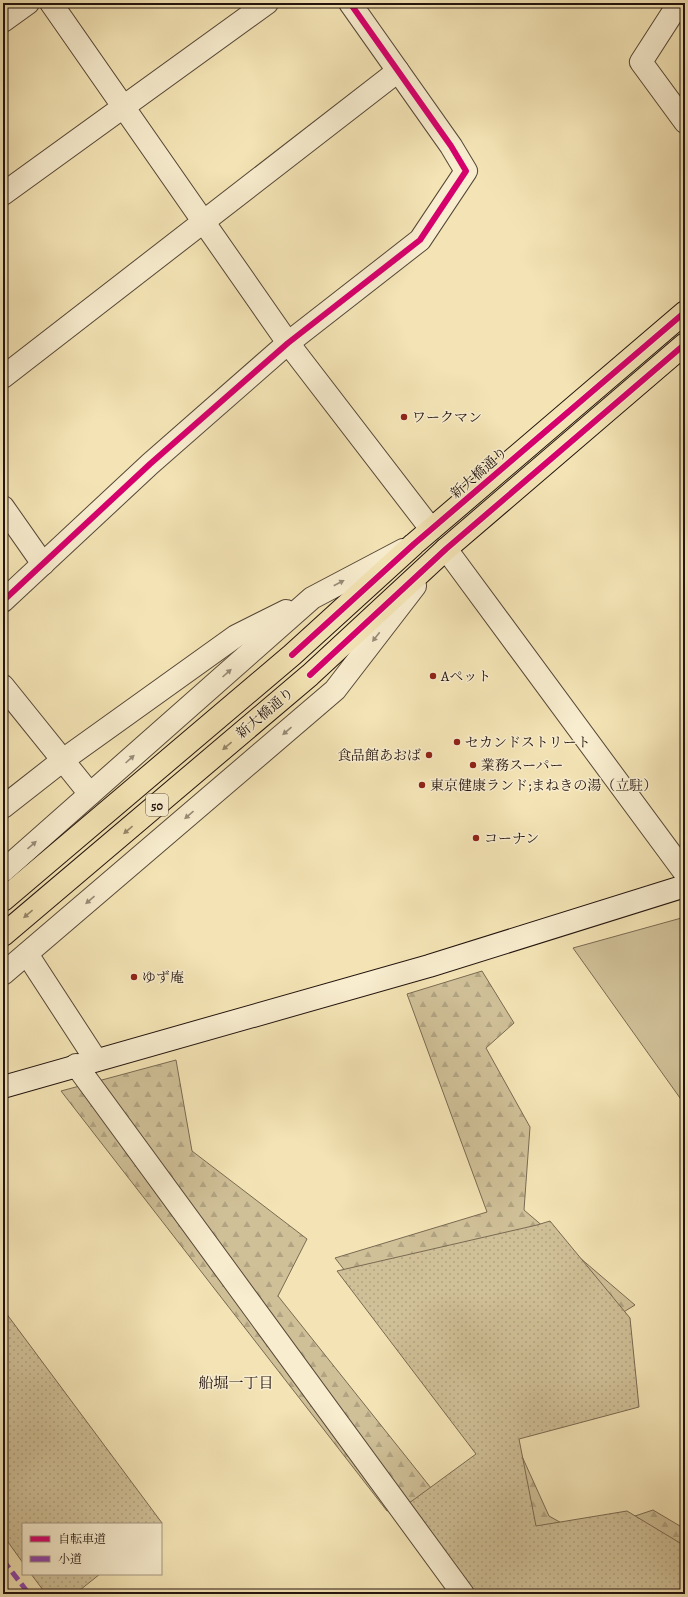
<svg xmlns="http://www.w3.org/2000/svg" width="688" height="1597" font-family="Alegreya,'Noto Serif JP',serif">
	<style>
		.forest { fill: url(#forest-firs); stroke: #796a52 }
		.park { fill: url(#park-dots); stroke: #796a52 }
		.garden { fill: #d0c098; stroke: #796a52 }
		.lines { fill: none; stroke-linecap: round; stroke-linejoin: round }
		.street-casing { stroke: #564737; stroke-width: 24 }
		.secondary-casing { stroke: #22130d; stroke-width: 24 }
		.primary-casing { stroke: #22130d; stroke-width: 24 }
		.street { stroke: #f8edcf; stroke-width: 22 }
		.secondary { stroke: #f8edcf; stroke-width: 22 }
		.primary { stroke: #f4e4b5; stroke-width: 22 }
		.quiet { stroke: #8e44ad; stroke-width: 5; stroke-dasharray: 10 5; stroke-linecap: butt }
		.cycleway-casing { stroke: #f8edcf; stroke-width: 8 }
		.cycleway { stroke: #d6006c; stroke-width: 6 }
		.oneway { fill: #988b78 }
		.oneway2 { fill: #968669 }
		.poi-dot { fill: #8f2418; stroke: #f8edcf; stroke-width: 1.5 }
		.labels { text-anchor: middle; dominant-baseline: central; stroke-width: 3; stroke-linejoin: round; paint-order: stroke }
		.shield { fill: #f8edcf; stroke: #625447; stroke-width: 1 }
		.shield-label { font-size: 13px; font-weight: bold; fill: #22130d }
		.poi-label { font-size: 14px; fill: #22130d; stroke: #f8edcf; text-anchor: start }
		.street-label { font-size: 14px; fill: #22130d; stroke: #f8edcf }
		.neighbourhood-label { font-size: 15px; fill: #22130d; stroke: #f8edcf }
	</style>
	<defs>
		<pattern id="forest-firs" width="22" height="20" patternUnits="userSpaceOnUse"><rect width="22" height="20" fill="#d0c098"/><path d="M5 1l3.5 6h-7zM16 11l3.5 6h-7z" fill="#b2a482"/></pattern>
		<pattern id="park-dots" width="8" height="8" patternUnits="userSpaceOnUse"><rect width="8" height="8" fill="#d0c098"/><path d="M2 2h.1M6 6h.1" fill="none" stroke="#b2a482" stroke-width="1.8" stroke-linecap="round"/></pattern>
	</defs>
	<rect width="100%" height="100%" fill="#f4e4b5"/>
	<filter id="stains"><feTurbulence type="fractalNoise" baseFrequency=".005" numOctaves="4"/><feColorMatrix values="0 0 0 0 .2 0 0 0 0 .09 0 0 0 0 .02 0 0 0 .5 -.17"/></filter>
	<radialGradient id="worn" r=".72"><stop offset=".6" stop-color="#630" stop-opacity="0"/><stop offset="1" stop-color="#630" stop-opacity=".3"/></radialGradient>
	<!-- forest -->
	<g class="forest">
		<polygon points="482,971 514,1023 486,1048 530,1127 524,1210 635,1305 586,1335 511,1432 549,1516 581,1534 653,1510 685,1529 685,1574 540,1586 483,1483 471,1433 335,1258 487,1212 407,994"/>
		<polygon points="176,1060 192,1151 307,1239 278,1296 435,1493 387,1511 61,1091"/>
	</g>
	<!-- park -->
	<g class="park">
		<polygon points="550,1221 630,1318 639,1407 519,1439 536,1526 627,1511 685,1546 685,1594 463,1594 401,1509 476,1454 337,1271 537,1225"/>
		<polygon points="3,1309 162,1523 161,1524 23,1524 23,1563 3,1535"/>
		<polygon points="31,1574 100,1574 75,1594 46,1594"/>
	</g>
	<!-- garden -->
	<polygon class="garden" points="685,917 685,1105 573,948"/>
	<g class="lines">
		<!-- street casing -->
		<g class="street-casing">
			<g id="street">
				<polyline points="51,3 288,343 431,529"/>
				<polyline points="679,3 641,62 685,122"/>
				<polyline points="3,21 28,3"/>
				<polyline points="3,194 267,3"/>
				<polyline points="3,377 398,71"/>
				<polyline points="3,507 43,564"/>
				<polyline points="446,549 685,873"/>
				<polyline points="3,601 150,464 288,343 420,240 466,171 451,146 350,3"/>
				<polyline points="3,686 90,794"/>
				<polyline points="3,807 63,760 236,636 286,611"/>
				<polyline points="3,871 312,598 403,550"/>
				<polyline points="27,954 96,1060"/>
				<polyline points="3,974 335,690 415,586"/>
				<polyline points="76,1065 463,1594"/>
			</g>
		</g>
		<!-- secondary casing -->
		<g class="secondary-casing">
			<polyline id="secondary" points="3,1087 429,966 685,886"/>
		</g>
		<!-- primary casing -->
		<g class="primary-casing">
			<g id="primary">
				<polyline points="3,900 292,655 414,544 685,312"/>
				<polyline points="3,935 310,675 446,549 685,344"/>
			</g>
		</g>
		<!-- street -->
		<use href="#street" class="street"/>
		<!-- secondary -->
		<use href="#secondary" class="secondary"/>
		<!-- primary -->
		<use href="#primary" class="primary"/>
		<!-- quiet -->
		<polyline class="quiet" points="3,1560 29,1594"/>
		<!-- cycleway casing -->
		<g class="cycleway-casing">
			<g id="cycleway">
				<polyline points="3,601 150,464 288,343 420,240 466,171 451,146 350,3"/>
				<polyline points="292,655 414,544 685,312"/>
				<polyline points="310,675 446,549 685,344"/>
			</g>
		</g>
		<!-- cycleway -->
		<use href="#cycleway" class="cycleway"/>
	</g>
	<!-- one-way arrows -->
	<defs><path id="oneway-solid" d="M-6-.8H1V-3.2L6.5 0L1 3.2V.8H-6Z"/></defs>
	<g class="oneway">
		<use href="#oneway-solid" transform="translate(339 583) rotate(-28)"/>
		<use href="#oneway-solid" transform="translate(376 637) rotate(128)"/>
		<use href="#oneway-solid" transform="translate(227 673) rotate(-42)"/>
		<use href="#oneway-solid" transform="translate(287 731) rotate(139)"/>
		<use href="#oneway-solid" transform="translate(130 759) rotate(-42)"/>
		<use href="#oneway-solid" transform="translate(189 815) rotate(139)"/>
		<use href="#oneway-solid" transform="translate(32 845) rotate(-41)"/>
		<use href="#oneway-solid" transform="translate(90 900) rotate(139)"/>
	</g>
	<g class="oneway2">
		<use href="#oneway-solid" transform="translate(227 746) rotate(140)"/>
		<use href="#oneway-solid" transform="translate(128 830) rotate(140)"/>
		<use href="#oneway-solid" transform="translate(28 914) rotate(140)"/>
	</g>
	<!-- markers -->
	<g class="poi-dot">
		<circle cx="404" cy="417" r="4"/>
		<circle cx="433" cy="676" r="4"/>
		<circle cx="457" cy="742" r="4"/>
		<circle cx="429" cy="755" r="4"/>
		<circle cx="473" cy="765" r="4"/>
		<circle cx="422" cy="785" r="4"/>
		<circle cx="476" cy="838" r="4"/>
		<circle cx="134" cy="977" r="4"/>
	</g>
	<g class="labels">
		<!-- shield labels -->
		<rect class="shield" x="146" y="794" width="22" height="22" rx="3"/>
		<g class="shield-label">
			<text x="157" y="805">50</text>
		</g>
		<!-- poi labels -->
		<g class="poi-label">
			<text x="412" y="417">ワークマン</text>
			<text x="441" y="676">Aペット</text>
			<text x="465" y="742">セカンドストリート</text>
			<text x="421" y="755" text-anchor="end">食品館あおば</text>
			<text x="481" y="765">業務スーパー</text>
			<text x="430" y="785">東京健康ランド;まねきの湯（立駐）</text>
			<text x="484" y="838">コーナン</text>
			<text x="142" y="977">ゆず庵</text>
		</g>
		<!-- street labels -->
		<g class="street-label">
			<text transform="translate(479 473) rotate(-41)">新大橋通り</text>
			<text transform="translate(265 713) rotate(-40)">新大橋通り</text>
		</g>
		<!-- neighbourhood labels -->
		<g class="neighbourhood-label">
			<text x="236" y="1383">船堀一丁目</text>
		</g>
	</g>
	<!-- margin -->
	<rect width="688" height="1597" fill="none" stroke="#f4e4b5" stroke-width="16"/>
	<rect x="4" y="4" width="680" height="1589" fill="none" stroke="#22130d" stroke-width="2"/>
	<rect x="8" y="8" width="672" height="1581" fill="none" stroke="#22130d"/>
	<!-- legend -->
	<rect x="22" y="1523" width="140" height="52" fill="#f8edcf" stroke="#a29681"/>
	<rect x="30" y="1536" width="20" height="6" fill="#d6006c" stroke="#a29681"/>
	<text x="58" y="1543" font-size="12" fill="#22130d">自転車道</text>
	<rect x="30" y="1556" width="20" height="6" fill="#8e44ad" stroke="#a29681"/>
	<text x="58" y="1563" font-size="12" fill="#22130d">小道</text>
	<rect width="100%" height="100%" filter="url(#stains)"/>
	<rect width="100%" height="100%" fill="url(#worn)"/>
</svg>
